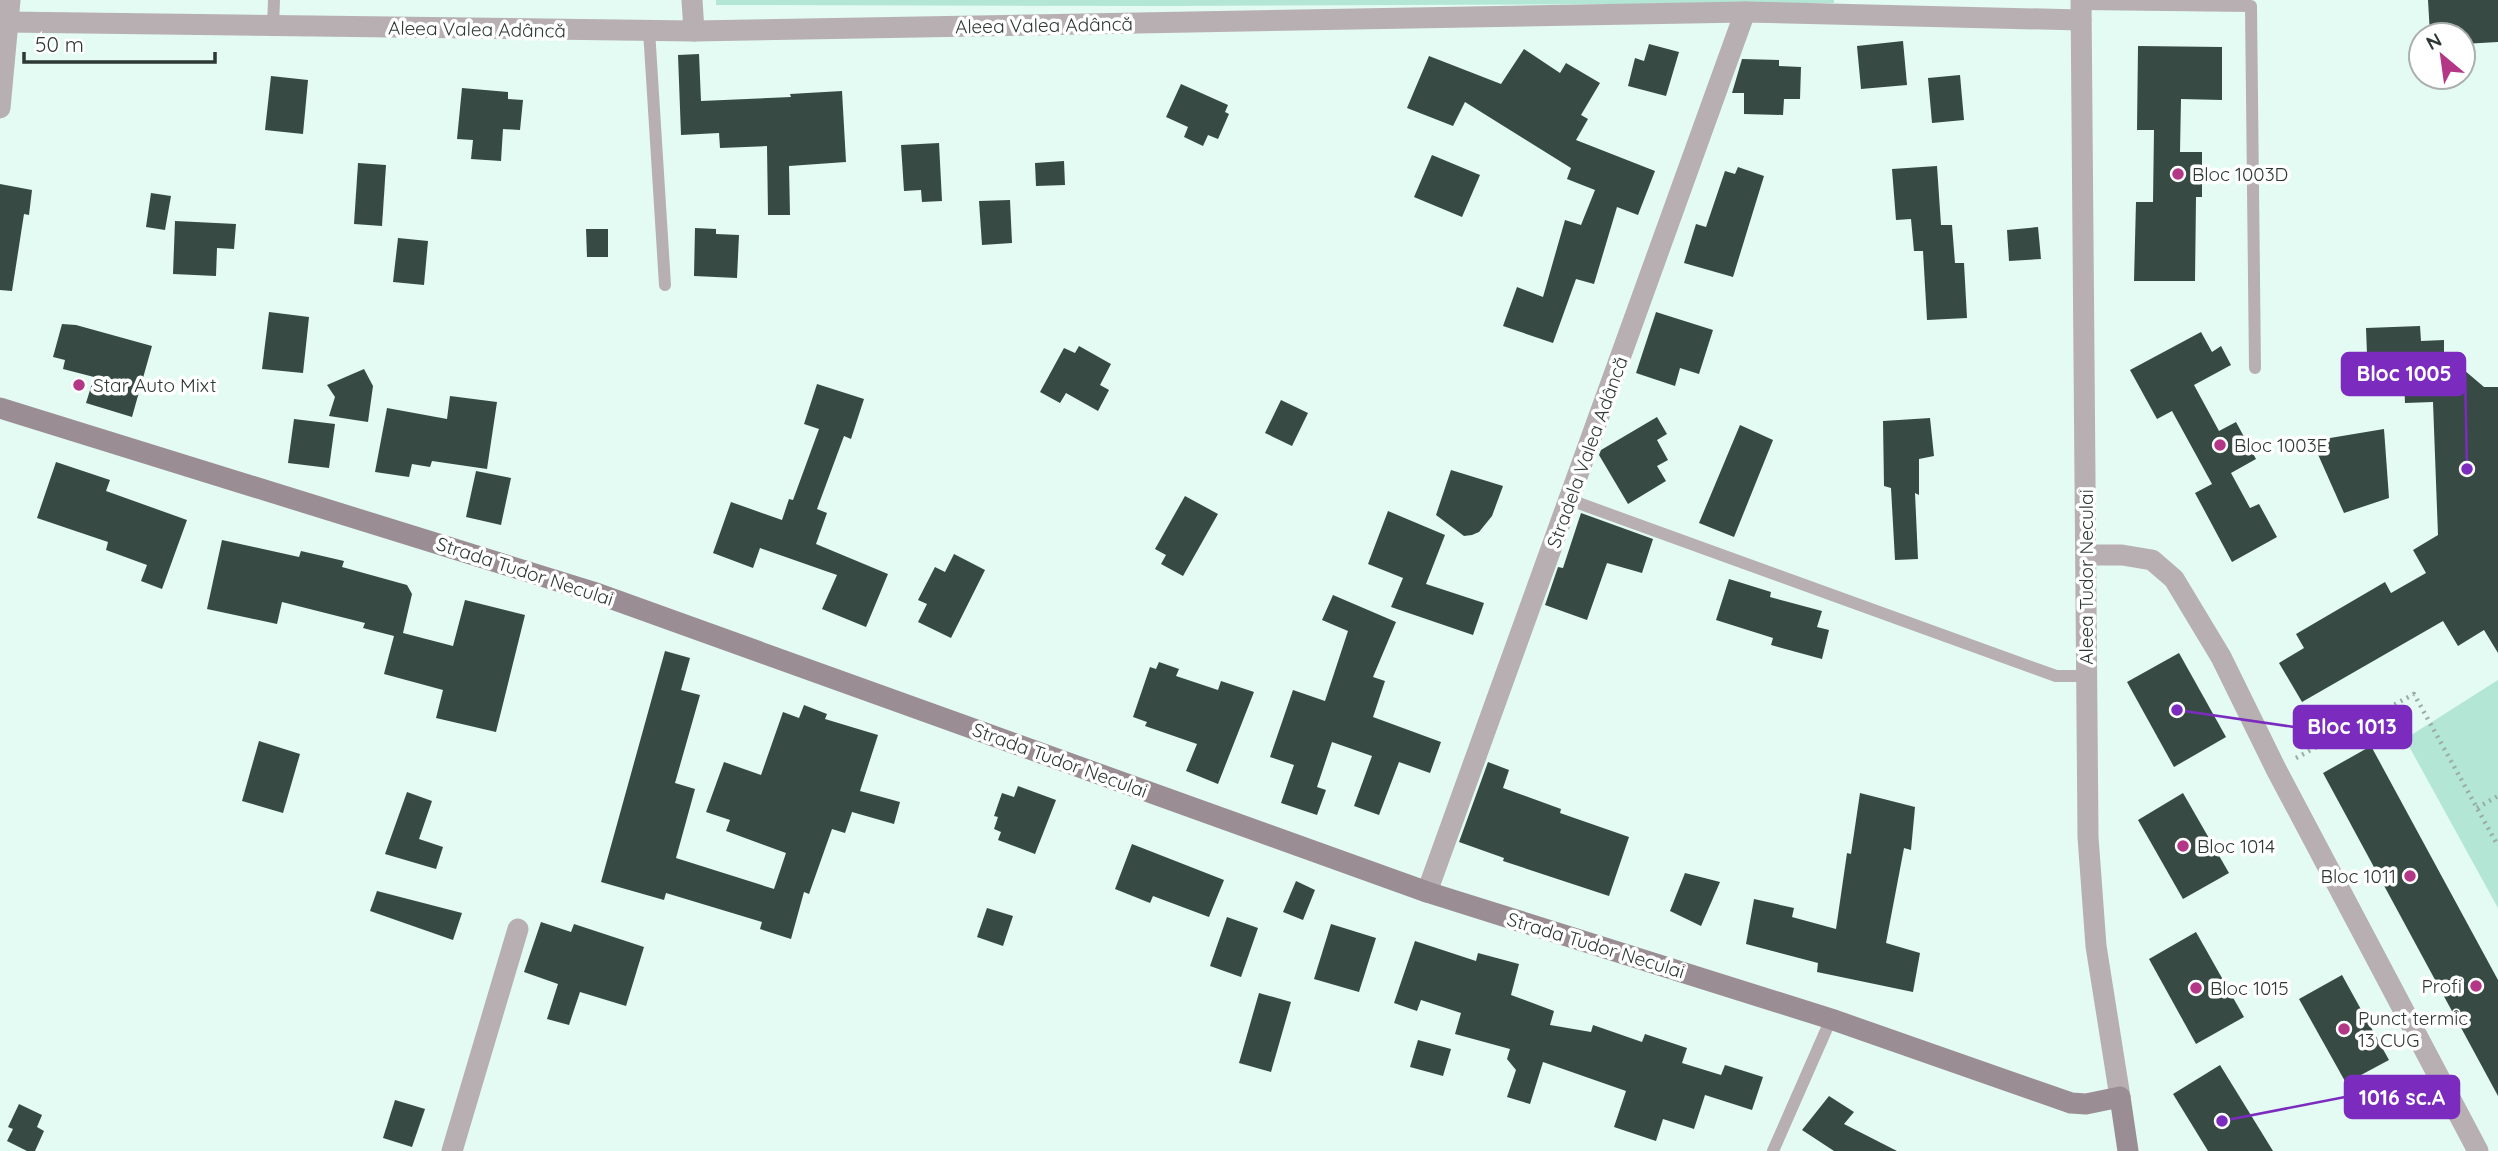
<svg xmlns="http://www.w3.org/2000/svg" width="2498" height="1151" font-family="Quicksand,sans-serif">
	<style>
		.green { fill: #b3e6d4 }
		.building { fill: #374b44 }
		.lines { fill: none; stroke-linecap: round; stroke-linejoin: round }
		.path { stroke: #99aca5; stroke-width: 4.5; stroke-dasharray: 2 5; stroke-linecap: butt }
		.lane { stroke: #b8afb3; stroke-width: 12 }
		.street { stroke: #b8afb3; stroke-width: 21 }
		.secondary { stroke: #9a8d93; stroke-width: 21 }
		.poi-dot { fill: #b43787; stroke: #fff; stroke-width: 2.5 }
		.labels { text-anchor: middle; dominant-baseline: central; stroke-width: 7; stroke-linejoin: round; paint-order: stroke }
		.street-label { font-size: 19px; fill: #2e3834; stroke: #fff }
		.poi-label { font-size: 19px; fill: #2e3834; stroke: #fff; text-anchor: start }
		.leader { fill: none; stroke: #7b2cbf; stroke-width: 2.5 }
		.callout-dot { fill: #7b2cbf; stroke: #fff; stroke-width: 2.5 }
		.callout { fill: #7b2cbf; stroke: #7b2cbf; stroke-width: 2.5 }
		.callout-label { font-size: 21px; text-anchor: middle; font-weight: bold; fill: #fff }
	</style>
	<rect width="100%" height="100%" fill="#e3fbf2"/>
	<!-- green -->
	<g class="green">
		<polygon points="716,0 1834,0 1834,3 1172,6 716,5"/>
		<polygon points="2498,680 2498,908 2405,739"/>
	</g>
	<!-- building -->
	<g class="building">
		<polygon points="2428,0 2498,0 2498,42 2463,44 2463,35 2430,35"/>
		<polygon points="1903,41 1907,85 1861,89 1857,46"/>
		<polygon points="1649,44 1679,52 1666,96 1628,86 1635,58 1644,61"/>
		<polygon points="2138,46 2222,47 2222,100 2181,99 2180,152 2202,152 2202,197 2196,197 2195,281 2134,281 2136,202 2153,202 2154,130 2137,130"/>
		<polygon points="1524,49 1560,73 1566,63 1600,83 1581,115 1588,119 1576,140 1655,171 1638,215 1617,207 1594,284 1576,279 1553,343 1503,326 1517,287 1543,297 1565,220 1581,225 1595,190 1567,179 1571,168 1465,102 1453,126 1407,108 1429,56 1501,84"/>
		<polygon points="699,54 701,101 791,97 790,94 842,91 846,162 789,166 790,215 768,215 767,146 720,148 719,133 681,135 678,55"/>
		<polygon points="1742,59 1779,60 1779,66 1801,67 1800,99 1784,99 1783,115 1744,114 1744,93 1732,93"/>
		<polygon points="1960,75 1964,120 1932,123 1928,78"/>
		<polygon points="271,76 308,80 303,134 265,130"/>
		<polygon points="1181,84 1228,105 1225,112 1229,114 1218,139 1208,135 1203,146 1184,137 1188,127 1166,117"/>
		<polygon points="462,88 508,92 508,99 523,100 520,130 503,129 501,161 471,159 473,140 457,139"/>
		<polygon points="939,143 942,201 922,202 921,190 904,191 901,145"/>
		<polygon points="1432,155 1480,175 1462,217 1414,197"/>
		<polygon points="1064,161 1065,185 1036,186 1035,163"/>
		<polygon points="358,163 386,165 382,226 354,224"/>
		<polygon points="1937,166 1941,225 1952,225 1955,263 1964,263 1967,318 1927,320 1923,251 1914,251 1911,219 1896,220 1892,169"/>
		<polygon points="1738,167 1764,176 1733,277 1684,263 1696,224 1706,227 1725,171 1735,174"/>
		<polygon points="0,184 32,190 29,215 24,214 12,291 0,290"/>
		<polygon points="151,193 171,196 165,230 146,227"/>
		<polygon points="1010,200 1012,243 982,245 979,201"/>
		<polygon points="175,221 236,224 234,249 217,248 216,276 173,274"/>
		<polygon points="2038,227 2041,259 2009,261 2007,230"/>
		<polygon points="695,228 716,229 716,234 739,235 737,278 694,276"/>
		<polygon points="586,229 608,229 608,257 587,257"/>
		<polygon points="398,238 428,241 424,285 393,282"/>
		<polygon points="269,312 309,317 303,373 262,369"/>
		<polygon points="1656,312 1713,330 1699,374 1680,368 1675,386 1636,373"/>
		<polygon points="62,324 76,325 152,346 132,417 86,403 94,377 63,369 65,360 53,357"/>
		<polygon points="2420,326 2421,341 2444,340 2444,353 2484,387 2498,387 2498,653 2484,630 2458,646 2443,621 2302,702 2279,663 2304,648 2296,634 2385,582 2391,593 2426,573 2413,550 2438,535 2433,402 2405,403 2404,378 2368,380 2366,328"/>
		<polygon points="2201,332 2212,352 2221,346 2231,365 2194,385 2219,431 2236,422 2256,459 2231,473 2250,508 2259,504 2277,537 2232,562 2195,493 2212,484 2172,411 2157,419 2130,370"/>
		<polygon points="1079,346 1111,364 1100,385 1109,390 1098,411 1066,393 1060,403 1040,392 1064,348 1075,353"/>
		<polygon points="364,369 373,386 368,422 329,416 335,397 327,385"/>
		<polygon points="817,384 864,399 851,439 844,436 817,509 827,513 816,544 888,574 866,627 822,609 837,575 760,548 753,568 713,553 731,502 782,520 789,499 793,500 819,429 804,424"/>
		<polygon points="450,396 497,402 487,469 432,461 430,467 412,464 409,477 375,472 387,408 447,419"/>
		<polygon points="1281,400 1308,413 1292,446 1265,433"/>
		<polygon points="1657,417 1667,434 1657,440 1668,460 1657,466 1666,481 1628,504 1599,455 1601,450"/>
		<polygon points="1930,418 1934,456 1919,459 1919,495 1915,493 1918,559 1895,560 1891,488 1884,486 1883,421"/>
		<polygon points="294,419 335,424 329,468 288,463"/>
		<polygon points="1740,425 1773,440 1734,537 1699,523"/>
		<polygon points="2384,429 2389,498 2344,513 2312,441"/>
		<polygon points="56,462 110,480 106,491 187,520 162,589 141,581 147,565 106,550 108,542 37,518"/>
		<polygon points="1451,470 1503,486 1492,516 1479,532 1472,535 1464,536 1436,515"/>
		<polygon points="476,471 511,478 501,525 466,517"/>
		<polygon points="1185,496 1218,514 1183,576 1161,564 1166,555 1155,549"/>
		<polygon points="1388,511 1445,535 1426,584 1484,603 1473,635 1391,607 1403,578 1368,564"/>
		<polygon points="1581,513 1653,539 1642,573 1607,563 1587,620 1545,605 1558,567 1563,568"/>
		<polygon points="222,540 299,557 301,551 344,561 342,567 407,585 412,594 403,633 453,646 465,600 525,615 496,732 436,718 443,690 384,674 394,636 363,628 365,623 282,602 277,624 207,609"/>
		<polygon points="954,554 985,570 951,638 918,622 927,604 918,600 935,567 945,572"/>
		<polygon points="1729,579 1771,592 1770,597 1822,611 1817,627 1829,630 1822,659 1771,645 1773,638 1716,620"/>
		<polygon points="1333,595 1396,622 1373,677 1385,681 1373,717 1441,742 1430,773 1399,762 1379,815 1354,806 1372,756 1332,742 1317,787 1326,790 1317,815 1281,803 1294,765 1270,757 1293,690 1325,701 1348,631 1322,620"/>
		<polygon points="665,651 690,658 681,690 700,695 675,783 695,789 676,858 774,889 786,853 726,831 730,820 706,812 724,762 761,775 783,712 799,718 804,705 827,714 825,719 878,735 860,791 900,802 894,824 852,812 845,833 832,829 809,894 804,892 791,939 760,929 762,922 666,893 664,900 601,882"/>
		<polygon points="2179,653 2226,737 2174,767 2127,682"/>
		<polygon points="1159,662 1179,669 1176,676 1218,690 1221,681 1254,692 1218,784 1186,771 1197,744 1145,726 1147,722 1133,717 1150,667 1156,669"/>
		<polygon points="259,741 300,754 283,813 242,801"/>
		<polygon points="2371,746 2498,980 2498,1096 2323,773"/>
		<polygon points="1488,762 1509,770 1503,788 1561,809 1560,813 1629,837 1609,896 1503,861 1504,858 1459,842"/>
		<polygon points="1018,786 1056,800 1035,854 998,840 1001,832 994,829 998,817 994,816 1002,793 1014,797"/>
		<polygon points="407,792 432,801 419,839 443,847 436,869 385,854"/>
		<polygon points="1860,793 1915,807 1911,850 1904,848 1886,943 1920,953 1913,992 1817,972 1818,963 1746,944 1754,899 1794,908 1792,917 1836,929 1847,853 1851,854"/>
		<polygon points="2183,793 2229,873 2183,899 2138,820"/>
		<polygon points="1132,844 1224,880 1209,917 1153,896 1150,903 1115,889"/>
		<polygon points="1685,873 1720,882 1701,926 1670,911"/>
		<polygon points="1296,881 1315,890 1303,920 1283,912"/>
		<polygon points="377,891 462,913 453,940 370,911"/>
		<polygon points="987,908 1013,916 1003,946 977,937"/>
		<polygon points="1227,917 1258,928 1241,977 1210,966"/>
		<polygon points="541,922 571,932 574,924 644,947 626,1006 580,992 569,1025 547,1019 558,984 524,972"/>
		<polygon points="1331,924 1376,938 1359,992 1314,979"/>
		<polygon points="2196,932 2244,1017 2196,1044 2149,959"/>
		<polygon points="1415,941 1476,961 1478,953 1519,964 1511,995 1554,1011 1550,1025 1591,1032 1593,1025 1642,1042 1645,1034 1687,1048 1682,1063 1721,1075 1725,1065 1763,1077 1752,1110 1705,1095 1694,1129 1663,1119 1656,1141 1614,1127 1626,1091 1543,1062 1530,1104 1507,1097 1516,1070 1507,1059 1510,1049 1455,1034 1461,1013 1421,1000 1417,1011 1394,1003"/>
		<polygon points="2342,975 2389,1060 2346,1083 2299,999"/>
		<polygon points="1259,993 1291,1002 1271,1072 1239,1063"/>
		<polygon points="1418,1040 1451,1049 1443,1076 1410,1067"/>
		<polygon points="2220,1065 2273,1151 2208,1151 2173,1094"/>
		<polygon points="1829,1096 1854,1112 1844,1124 1897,1151 1834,1151 1802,1130"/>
		<polygon points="395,1100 425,1109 412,1147 383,1138"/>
		<polygon points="19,1104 42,1115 37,1127 44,1131 35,1151 27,1151 7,1141 13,1129 8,1127"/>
	</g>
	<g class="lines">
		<!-- path -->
		<g class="path">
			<polyline points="2296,758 2414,694 2498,846"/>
			<polyline points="2477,808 2498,796"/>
		</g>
		<!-- lane -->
		<g class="lane">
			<polyline points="2081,4 2251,6 2255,368"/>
			<polyline points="273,27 274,0"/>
			<polyline points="649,30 665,285"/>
			<polyline points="1570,500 2056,676 2087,676"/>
			<polyline points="1773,1151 1831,1019"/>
		</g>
		<!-- street -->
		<g class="street">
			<polyline points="692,0 694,31"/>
			<polyline points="2081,0 2088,837 2096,946 2120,1097"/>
			<polyline points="7,22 694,31 1745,12 2081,20"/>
			<polyline points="0,108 10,0"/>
			<polyline points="2086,555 2122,555 2152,560 2174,579 2221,657 2276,769 2478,1151"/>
			<polyline points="1427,892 1745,12"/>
			<polyline points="452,1151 518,929"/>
		</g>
		<!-- secondary -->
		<polyline class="secondary" points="0,408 593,592 1427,892 1831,1019 2071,1103 2086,1104 2120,1097 2128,1151"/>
	</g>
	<!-- markers -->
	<g class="poi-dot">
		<circle cx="2178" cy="174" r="7"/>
		<circle cx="79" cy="385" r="7"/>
		<circle cx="2220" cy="445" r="7"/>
		<circle cx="2183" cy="846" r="7"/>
		<circle cx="2410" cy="876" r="7"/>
		<circle cx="2476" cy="986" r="7"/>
		<circle cx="2196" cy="988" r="7"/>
		<circle cx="2344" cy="1029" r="7"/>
	</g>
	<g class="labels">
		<!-- street labels -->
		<g class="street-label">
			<text transform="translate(1044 25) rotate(-1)">Aleea Valea Adâncă</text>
			<text transform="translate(477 29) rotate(1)">Aleea Valea Adâncă</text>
			<text transform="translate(1587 452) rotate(-70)">Stradela Valea Adâncă</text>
			<text transform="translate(525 571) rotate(18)">Strada Tudor Neculai</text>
			<text transform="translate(2086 577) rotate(-90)">Aleea Tudor Neculai</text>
			<text transform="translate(1060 760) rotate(20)">Strada Tudor Neculai</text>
			<text transform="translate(1596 945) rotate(17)">Strada Tudor Neculai</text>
		</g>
		<!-- poi labels -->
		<g class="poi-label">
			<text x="2192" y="174">Bloc 1003D</text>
			<text x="93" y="385">Star Auto Mixt</text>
			<text x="2234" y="445">Bloc 1003E</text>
			<text x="2197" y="846">Bloc 1014</text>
			<text x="2396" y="876" text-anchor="end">Bloc 1011</text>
			<text x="2462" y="986" text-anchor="end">Profi</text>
			<text x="2210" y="988">Bloc 1015</text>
			<text x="2358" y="1018">Punct termic<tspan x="2358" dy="22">13 CUG</tspan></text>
		</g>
	</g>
	<!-- callouts -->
	<path class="leader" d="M2467 469L2465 374M2177 710L2294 727M2222 1121L2345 1097"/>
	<g class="callout-dot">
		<circle cx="2467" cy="469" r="7"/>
		<circle cx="2177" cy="710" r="7"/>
		<circle cx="2222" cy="1121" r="7"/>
	</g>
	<g class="callout">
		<rect x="2342" y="353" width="123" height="42" rx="7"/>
		<rect x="2294" y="706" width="117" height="42" rx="7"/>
		<rect x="2345" y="1076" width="114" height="42" rx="7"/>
	</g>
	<g class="callout-label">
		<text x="2404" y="381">Bloc 1005</text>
		<text x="2352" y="734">Bloc 1013</text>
		<text x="2402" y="1105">1016 sc.A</text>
	</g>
	<!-- north arrow -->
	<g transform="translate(2442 56) rotate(331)"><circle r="33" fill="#ffffff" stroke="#abafae" stroke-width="2"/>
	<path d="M0-5L12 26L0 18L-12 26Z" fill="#b43787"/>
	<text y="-10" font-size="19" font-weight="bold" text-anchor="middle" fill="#2e3834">N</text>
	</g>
	<!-- scale -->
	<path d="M24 52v10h191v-10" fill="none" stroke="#2e3834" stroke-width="3.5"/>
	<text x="35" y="52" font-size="21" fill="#2e3834" stroke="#ffffff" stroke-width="5" paint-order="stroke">50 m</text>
</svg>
